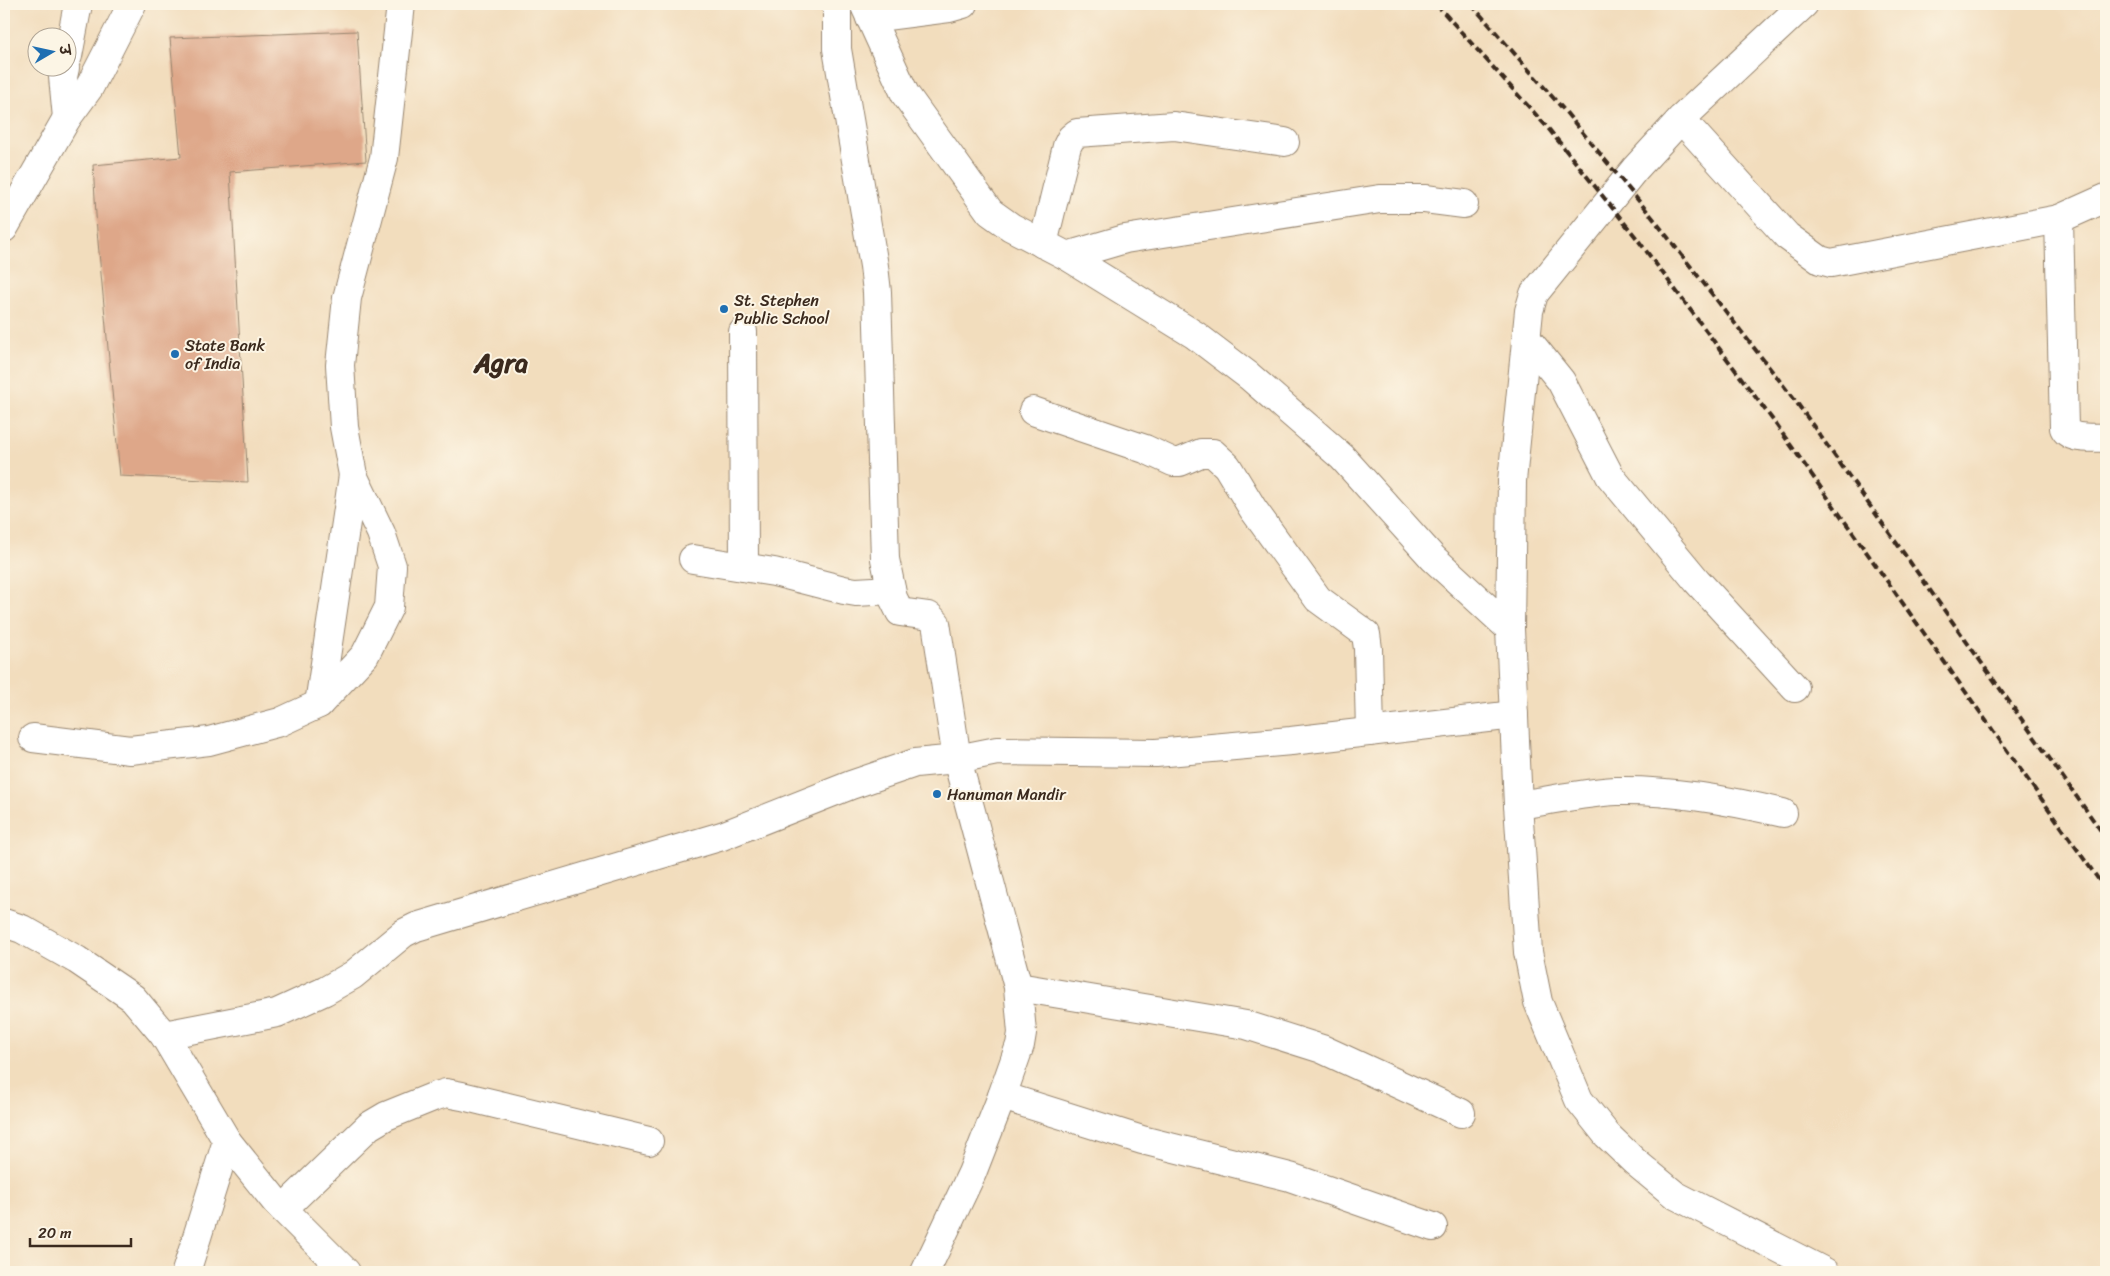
<svg xmlns="http://www.w3.org/2000/svg" width="2110" height="1276" font-family="Sriracha,'Playpen Sans Deva',sans-serif">
	<style>
		.building { fill: #dea789 }
		.lines { fill: none; stroke-linecap: round; stroke-linejoin: round }
		.minor-casing { stroke: #96846e; stroke-width: 30 }
		.minor { stroke: #fff; stroke-width: 28 }
		.rail { stroke: #3b2a1e; stroke-width: 4; stroke-dasharray: 8 4; stroke-linecap: butt }
		.poi-dot { fill: #1f6fb2; stroke: #fcf5e5; stroke-width: 2 }
		.labels { text-anchor: middle; dominant-baseline: central; stroke-width: 4; stroke-linejoin: round; paint-order: stroke }
		.poi-label { font-size: 16px; fill: #3b2a1e; stroke: #fcf5e5; text-anchor: start }
		.town-label { font-size: 26px; font-weight: bold; fill: #3b2a1e; stroke: #fcf5e5 }
	</style>
	<rect width="100%" height="100%" fill="#fcf5e5"/>
	<filter id="ink" filterUnits="userSpaceOnUse"><feTurbulence type="fractalNoise" baseFrequency=".02" numOctaves="2"/><feDisplacementMap in="SourceGraphic" scale="10" xChannelSelector="R" yChannelSelector="G"/><feConvolveMatrix kernelMatrix="1 2 1 2 8 2 1 2 1" color-interpolation-filters="sRGB"/></filter>
	<filter id="wash" filterUnits="userSpaceOnUse"><feTurbulence type="fractalNoise" baseFrequency=".0096" numOctaves="4" result="noise"/><feDisplacementMap in="SourceGraphic" scale="20" xChannelSelector="R" yChannelSelector="G"/><feGaussianBlur stdDeviation="1.12" result="paint"/><feColorMatrix in="noise" values="0 0 0 0 0 0 0 0 0 0 0 0 0 0 0 0 0 1.4 0 .05"/><feComposite in="paint" operator="in"/></filter>
	<g filter="url(#wash)">
		<rect width="100%" height="100%" fill="#f2ddbd"/>
		<g id="blocks">
			<!-- building -->
			<polygon class="building" points="357,31 366,161 230,172 248,482 120,476 97,231 93,165 181,157 170,38"/>
		</g>
	</g>
	<g filter="url(#ink)">
		<use href="#blocks" fill-opacity="0" stroke="#96846e" stroke-width="1"/>
		<g class="lines">
			<!-- minor casing -->
			<g class="minor-casing">
				<g id="minor">
					<polyline points="837,4 837,49 874,266 877,292 885,559 893,598 900,612 929,616 936,623 957,759 1018,987 1022,1033 1020,1045 1002,1096 972,1173 925,1272"/>
					<polyline points="864,4 905,94 990,212 1011,227 1067,256 1195,335 1249,376 1342,457 1433,558 1510,629"/>
					<polyline points="1804,4 1681,119 1635,169 1534,294 1529,311 1512,481 1510,629 1518,805 1528,952 1538,1002 1579,1100 1607,1135 1634,1161 1675,1195 1825,1272"/>
					<polyline points="870,18 949,8 963,4"/>
					<polyline points="68,56 78,4"/>
					<polyline points="65,68 63,77 67,118"/>
					<polyline points="1681,119 1787,236 1820,260 1831,263 2059,219 2106,198"/>
					<path d="M2059 219 2064 428C2070 441 2094 437 2106 438"/>
					<polyline points="4,228 67,118 89,88 132,4"/>
					<polyline points="1043,244 1067,146 1071,138 1077,133 1174,126 1285,142"/>
					<polyline points="1067,256 1125,239 1380,199 1425,199 1464,204"/>
					<polyline points="743,332 744,567"/>
					<polyline points="1527,339 1561,381 1610,476 1697,581 1795,688"/>
					<polyline points="1033,411 1145,449 1173,462 1180,462 1201,453 1213,453 1227,466 1253,509 1318,599 1366,634 1368,649 1370,732"/>
					<polyline points="693,559 774,572 844,590 856,592 891,590"/>
					<polyline points="319,704 353,475"/>
					<polyline points="33,738 130,750 209,741 280,722 319,704 365,655 389,607 392,566 381,533 353,475 344,427 340,365 347,298 384,158 401,4"/>
					<path d="M1518 805C1548 801 1587 792 1617 791 1673 790 1729 800 1783 813"/>
					<polyline points="4,923 22,929 77,960 133,998 164,1035 227,1141 276,1202 346,1272"/>
					<polyline points="1018,987 1246,1025 1322,1049 1461,1113"/>
					<polyline points="164,1035 277,1013 325,991 353,975 404,933 416,927 722,836 851,785 915,763 957,759 997,751 1156,753 1291,741 1514,715"/>
					<polyline points="1002,1096 1142,1140 1290,1177 1433,1227"/>
					<polyline points="283,1209 369,1126 386,1116 433,1097 446,1093 462,1096 649,1141"/>
					<polyline points="186,1272 227,1141"/>
				</g>
			</g>
			<!-- minor -->
			<use href="#minor" class="minor"/>
			<!-- rail -->
			<g class="rail">
				<polyline points="1436,4 1547,127 1635,236 1775,423 2106,890"/>
				<polyline points="1471,4 1564,110 1652,217 1797,403 2106,838"/>
			</g>
		</g>
	</g>
	<!-- markers -->
	<g class="poi-dot">
		<circle cx="724" cy="309" r="5"/>
		<circle cx="175" cy="354" r="5"/>
		<circle cx="937" cy="794" r="5"/>
	</g>
	<g class="labels">
		<!-- poi labels -->
		<g class="poi-label">
			<text x="734" y="300">St. Stephen<tspan x="734" dy="18">Public School</tspan></text>
			<text x="185" y="345">State Bank<tspan x="185" dy="18">of India</tspan></text>
			<text x="947" y="794">Hanuman Mandir</text>
		</g>
		<!-- town labels -->
		<g class="town-label">
			<text x="501" y="363">Agra</text>
		</g>
	</g>
	<!-- margin -->
	<rect width="2110" height="1276" fill="none" stroke="#fcf5e5" stroke-width="20"/>
	<!-- north arrow -->
	<g transform="translate(52 52) rotate(81)"><circle r="24" fill="#fcf5e5" stroke="#afa495"/>
	<path d="M0-4L9 19L0 12L-9 19Z" fill="#1f6fb2"/>
	<text y="-8" font-size="14" font-weight="bold" text-anchor="middle" fill="#3b2a1e">उ</text>
	</g>
	<!-- scale -->
	<path d="M30 1238v8h101v-8" fill="none" stroke="#3b2a1e" stroke-width="2.5"/>
	<text x="38" y="1238" font-size="15" fill="#3b2a1e" stroke="#fcf5e5" stroke-width="4" paint-order="stroke">20 m</text>
</svg>
